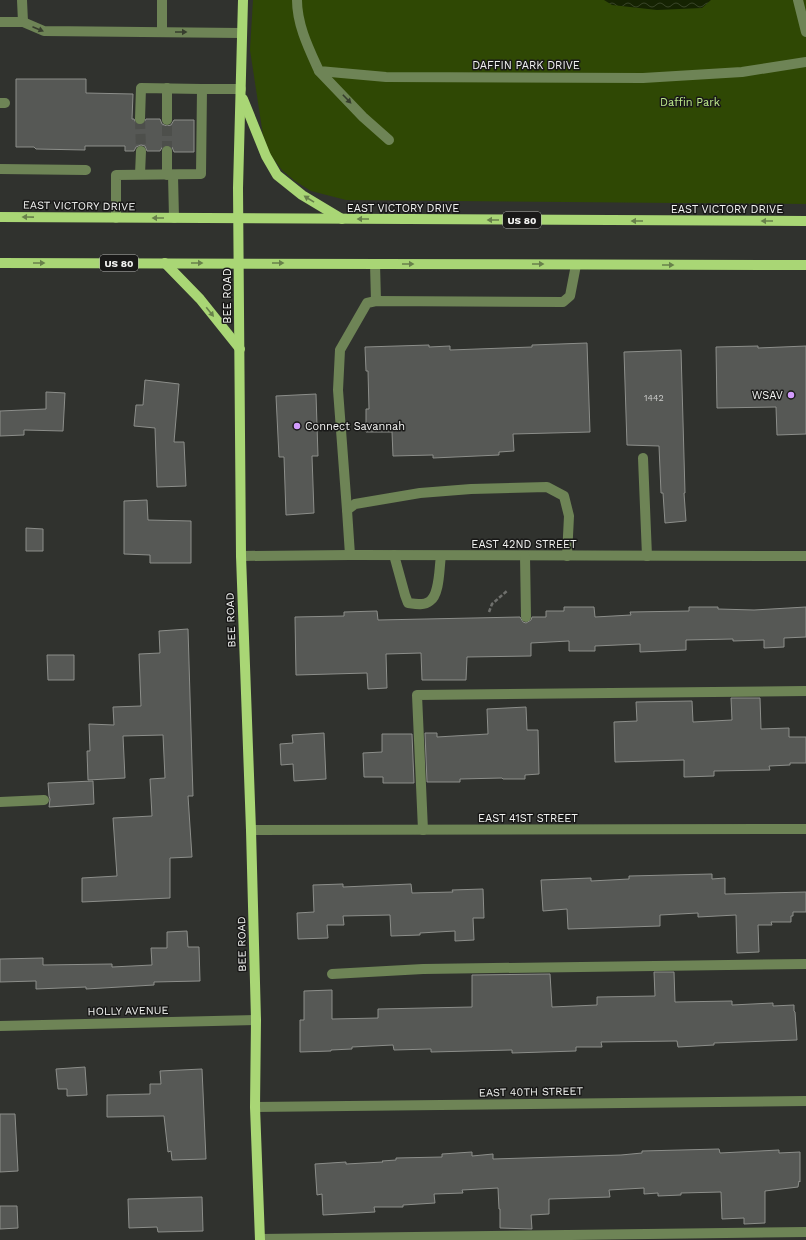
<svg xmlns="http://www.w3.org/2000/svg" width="806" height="1240" font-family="'Work Sans',sans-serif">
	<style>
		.park { fill: #2f4804 }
		.water { fill: url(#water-waves) }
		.building { fill: #565855; stroke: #8c8e8a }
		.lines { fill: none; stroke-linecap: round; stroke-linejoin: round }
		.minor-tunnel { stroke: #4d4f4b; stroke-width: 10; stroke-dasharray: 10 5; stroke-linecap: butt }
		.path { stroke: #6f706d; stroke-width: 2.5; stroke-dasharray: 4 2; stroke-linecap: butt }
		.minor { stroke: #6e8456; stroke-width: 10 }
		.major { stroke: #a9d675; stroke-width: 10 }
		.oneway { fill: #373e2e }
		.oneway2 { fill: #68814b }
		.poi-dot { fill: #d39cfd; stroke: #191918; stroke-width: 1.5 }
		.labels { text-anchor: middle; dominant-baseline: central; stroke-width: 3; stroke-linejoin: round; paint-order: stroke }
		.number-label { font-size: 9px; fill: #cccdcb }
		.shield { fill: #191918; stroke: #b2b2b1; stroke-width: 1 }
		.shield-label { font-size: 10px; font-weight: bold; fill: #f3f4f2 }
		.street-label { font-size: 11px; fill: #f3f4f2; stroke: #191918 }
		.park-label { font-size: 11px; fill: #bde98c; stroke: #191918 }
		.poi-label { font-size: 11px; fill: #f3f4f2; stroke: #191918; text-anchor: end }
	</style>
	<defs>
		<pattern id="water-waves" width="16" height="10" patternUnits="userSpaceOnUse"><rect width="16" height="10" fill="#152302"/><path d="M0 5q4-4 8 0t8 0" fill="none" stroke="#384427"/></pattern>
	</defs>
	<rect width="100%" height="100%" fill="#30322e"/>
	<!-- park -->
	<polygon class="park" points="253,0 806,0 806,204 346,200 311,191 295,181 282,170 270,154 263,135 250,50"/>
	<!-- water -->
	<polygon class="water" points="604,0 711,0 702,8 657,10 612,5"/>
	<!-- building -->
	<g class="building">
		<polygon points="16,79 86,79 86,93 133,94 132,119 134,119 137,125 143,124 146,119 160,119 162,124 167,126 171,125 174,120 194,120 194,152 174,152 172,147 167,145 163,146 160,151 147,151 145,146 141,145 136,147 134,151 125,151 125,146 85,146 85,150 36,149 34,147 16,147"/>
		<polygon points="587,343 590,432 513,434 514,451 499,452 499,455 433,458 433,455 393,456 392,432 366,432 366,409 369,409 368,371 366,371 365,347 429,345 429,347 450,346 450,350 532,347 532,345"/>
		<polygon points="758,346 758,348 806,346 806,434 777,435 776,407 717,408 716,347"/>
		<polygon points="681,350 685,493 684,493 686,521 665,523 663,493 661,493 659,446 627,445 624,352"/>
		<polygon points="145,380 179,384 174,442 184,442 186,486 157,487 155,428 134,426 136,405 143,405"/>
		<polygon points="46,392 65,393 63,431 24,430 24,435 0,436 0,411 46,409"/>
		<polygon points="316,394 318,456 312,456 314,513 286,515 284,457 279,457 276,396"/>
		<polygon points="147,500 148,520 191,521 191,563 150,563 150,555 124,554 124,501"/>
		<polygon points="26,528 43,529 43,551 26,551"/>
		<polygon points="564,607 594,607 595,617 631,615 630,612 689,611 689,607 718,607 718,609 754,610 806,607 806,637 784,638 784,647 764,648 764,640 733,641 733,639 686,640 686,650 640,652 640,644 595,646 595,651 569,651 569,641 531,643 531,656 467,657 466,680 422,680 421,653 386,654 387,688 368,689 367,673 296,675 295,617 344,616 344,612 377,611 378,620 520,617 523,622 526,623 531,620 532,617 546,617 546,611 564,611"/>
		<polygon points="188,629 193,796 188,796 192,857 170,858 170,898 82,902 82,878 117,876 113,818 152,816 150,779 165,778 163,735 123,736 125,778 88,780 87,751 90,751 89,724 114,725 113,707 141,706 139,654 160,653 159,631"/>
		<polygon points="47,655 74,655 74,680 48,680"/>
		<polygon points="731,698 760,698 761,729 789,728 789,737 806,737 806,763 790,763 790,765 769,766 770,770 714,771 714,776 684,777 684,760 615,762 614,722 637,721 636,702 692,701 693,722 732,720"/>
		<polygon points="526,707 527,730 538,730 539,774 525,775 525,779 503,779 502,778 460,779 460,782 427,782 425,733 437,733 437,737 488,734 487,709"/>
		<polygon points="324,733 326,779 294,781 293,764 281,765 280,744 293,743 292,735"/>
		<polygon points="382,734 412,734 414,783 383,783 383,777 364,777 363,753 382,752"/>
		<polygon points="93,781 94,804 49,807 50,799 49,796 48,783"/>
		<polygon points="712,874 712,879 725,878 725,894 806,892 806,912 793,912 793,916 791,916 791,922 771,922 772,925 758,925 759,952 737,953 736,915 698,917 698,913 660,915 660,926 568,929 567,909 543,911 541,880 591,878 591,881 629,879 629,876"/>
		<polygon points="343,884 343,887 411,884 412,893 453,892 452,890 483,889 484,918 473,918 474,940 455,941 455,931 420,933 420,935 391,936 390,915 343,916 344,925 327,925 328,938 298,939 297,913 314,912 313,885"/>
		<polygon points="187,931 188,947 199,947 200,981 154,982 154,985 86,989 86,987 36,989 36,981 0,982 0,959 43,958 43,965 112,964 112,967 152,965 151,948 167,948 167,932"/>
		<polygon points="654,972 674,972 675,1002 732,1001 732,1005 773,1003 773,1006 794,1005 794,1011 795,1012 797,1040 714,1043 714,1045 678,1047 677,1041 601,1042 602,1047 576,1047 576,1051 512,1053 512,1050 431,1052 431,1049 394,1050 393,1045 352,1047 352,1049 331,1050 331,1051 300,1052 300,1020 304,1020 304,991 332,990 332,1019 378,1018 378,1009 472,1007 472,975 550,974 552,1007 597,1005 597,997 655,996"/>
		<polygon points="85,1067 87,1095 67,1096 67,1089 58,1089 56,1069"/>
		<polygon points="202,1069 206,1159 172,1160 171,1151 168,1152 164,1116 107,1117 107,1095 150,1094 150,1084 161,1084 160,1071"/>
		<polygon points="0,1114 15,1114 18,1171 0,1172"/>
		<polygon points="719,1149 720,1153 779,1150 779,1153 800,1152 800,1182 799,1181 798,1187 765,1191 765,1223 744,1224 744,1218 722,1219 721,1192 681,1193 681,1195 658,1196 658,1193 644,1194 644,1188 609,1190 610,1197 549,1199 549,1214 531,1215 532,1229 500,1228 500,1209 499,1209 498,1188 462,1190 463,1193 434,1194 435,1203 403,1205 403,1207 374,1207 375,1212 323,1215 322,1194 317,1195 315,1164 346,1162 346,1164 383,1162 382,1161 396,1160 396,1158 442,1157 442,1154 472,1152 472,1156 493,1154 493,1159 621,1155 642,1153 642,1151"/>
		<polygon points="202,1197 203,1231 158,1232 157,1227 129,1228 128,1199"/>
		<polygon points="0,1206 17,1206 18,1228 0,1229"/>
	</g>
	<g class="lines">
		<!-- minor-tunnel -->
		<g class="minor-tunnel">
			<polyline points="140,119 141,151"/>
			<polyline points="167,151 167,120"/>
		</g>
		<!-- path -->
		<polyline class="path" points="489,612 492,604 508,590"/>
		<!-- minor -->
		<g class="minor">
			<polyline points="22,0 23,22"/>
			<path d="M297 0C297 25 309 49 319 71L386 77 643 78 742 72 806 62"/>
			<polyline points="798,0 806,32"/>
			<polyline points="0,22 23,22 44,31 241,33"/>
			<polyline points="162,32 162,0"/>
			<polyline points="319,71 363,117 389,140"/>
			<polyline points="0,103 5,103"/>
			<polyline points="140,119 141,88 202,89"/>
			<polyline points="167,120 167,88"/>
			<polyline points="167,151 167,175"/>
			<polyline points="0,169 86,170"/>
			<polyline points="140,174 141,151"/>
			<polyline points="173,175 174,218"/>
			<polyline points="116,218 116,175 201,174 202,89 241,89"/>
			<polyline points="375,264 376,301"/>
			<polyline points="643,458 647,556"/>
			<polyline points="347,510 338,390 340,350 367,303 376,301 563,302 570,296 576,265"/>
			<polyline points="350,555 347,510 355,504 420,493 471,489 547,487 564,496 569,516 567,556"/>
			<path d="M394 555 405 595 408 603C415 604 424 606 430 601 440 594 439 568 441 556"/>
			<polyline points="241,556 350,555 806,556"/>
			<polyline points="525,556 526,617"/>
			<polyline points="0,802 44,800"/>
			<polyline points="251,830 806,829"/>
			<polyline points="423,830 417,695 806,691"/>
			<polyline points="332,974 423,969 806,964"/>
			<polyline points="0,1026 256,1020"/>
			<polyline points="255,1107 806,1101"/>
			<polyline points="260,1239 806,1232"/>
		</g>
		<!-- major -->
		<g class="major">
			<polyline points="243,0 238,188 241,556 251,830 256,1020 255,1107 260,1240"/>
			<polyline points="243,99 266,156 277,175 302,195 342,219"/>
			<polyline points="0,217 806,221"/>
			<polyline points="0,263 806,265"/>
			<polyline points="165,263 200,299 240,349"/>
		</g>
	</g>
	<!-- one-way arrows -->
	<defs><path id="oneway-solid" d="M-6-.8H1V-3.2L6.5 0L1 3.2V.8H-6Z"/></defs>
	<g class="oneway">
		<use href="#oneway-solid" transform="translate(38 29) rotate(23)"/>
		<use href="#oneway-solid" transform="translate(181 32)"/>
		<use href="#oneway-solid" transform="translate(347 99) rotate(46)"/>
	</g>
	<g class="oneway2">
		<use href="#oneway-solid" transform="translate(309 199) rotate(-148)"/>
		<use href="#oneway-solid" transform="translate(28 217) rotate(-179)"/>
		<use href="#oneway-solid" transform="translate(158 218) rotate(-180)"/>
		<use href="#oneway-solid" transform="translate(363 219) rotate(-180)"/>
		<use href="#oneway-solid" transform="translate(493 220) rotate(-180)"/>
		<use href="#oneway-solid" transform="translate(637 221) rotate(-180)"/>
		<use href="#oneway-solid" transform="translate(767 221) rotate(-180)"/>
		<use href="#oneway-solid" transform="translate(39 263)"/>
		<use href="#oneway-solid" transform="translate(197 263)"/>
		<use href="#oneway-solid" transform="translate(278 263)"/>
		<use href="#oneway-solid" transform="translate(408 264)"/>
		<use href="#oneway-solid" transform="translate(538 264)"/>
		<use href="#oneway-solid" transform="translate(668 265)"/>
		<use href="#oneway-solid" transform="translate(210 312) rotate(51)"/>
	</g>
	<!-- markers -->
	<g class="poi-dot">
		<circle cx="791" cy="395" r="4"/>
		<circle cx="297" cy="426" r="4"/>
	</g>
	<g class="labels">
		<!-- number labels -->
		<g class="number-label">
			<text x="654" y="398">1442</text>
		</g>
		<!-- shield labels -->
		<g class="shield">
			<rect x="503" y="212" width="38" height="16" rx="3"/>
			<rect x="100" y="255" width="38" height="16" rx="3"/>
		</g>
		<g class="shield-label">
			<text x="522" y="220">US 80</text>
			<text x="119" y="263">US 80</text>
		</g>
		<!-- street labels -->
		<g class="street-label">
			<text x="526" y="65">DAFFIN PARK DRIVE</text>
			<text transform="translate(79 206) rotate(1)">EAST VICTORY DRIVE</text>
			<text x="403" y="208">EAST VICTORY DRIVE</text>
			<text x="727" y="209">EAST VICTORY DRIVE</text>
			<text transform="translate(227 296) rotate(-90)">BEE ROAD</text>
			<text x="524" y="544">EAST 42ND STREET</text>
			<text transform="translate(231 620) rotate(-92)">BEE ROAD</text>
			<text x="528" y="818">EAST 41ST STREET</text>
			<text transform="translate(242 944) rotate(-91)">BEE ROAD</text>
			<text transform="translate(128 1011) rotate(-1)">HOLLY AVENUE</text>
			<text transform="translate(531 1092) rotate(-1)">EAST 40TH STREET</text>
		</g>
		<!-- park labels -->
		<g class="park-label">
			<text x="690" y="102">Daffin Park</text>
		</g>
		<!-- poi labels -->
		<g class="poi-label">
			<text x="783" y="395">WSAV</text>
			<text x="305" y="426" text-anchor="start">Connect Savannah</text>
		</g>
	</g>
</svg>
